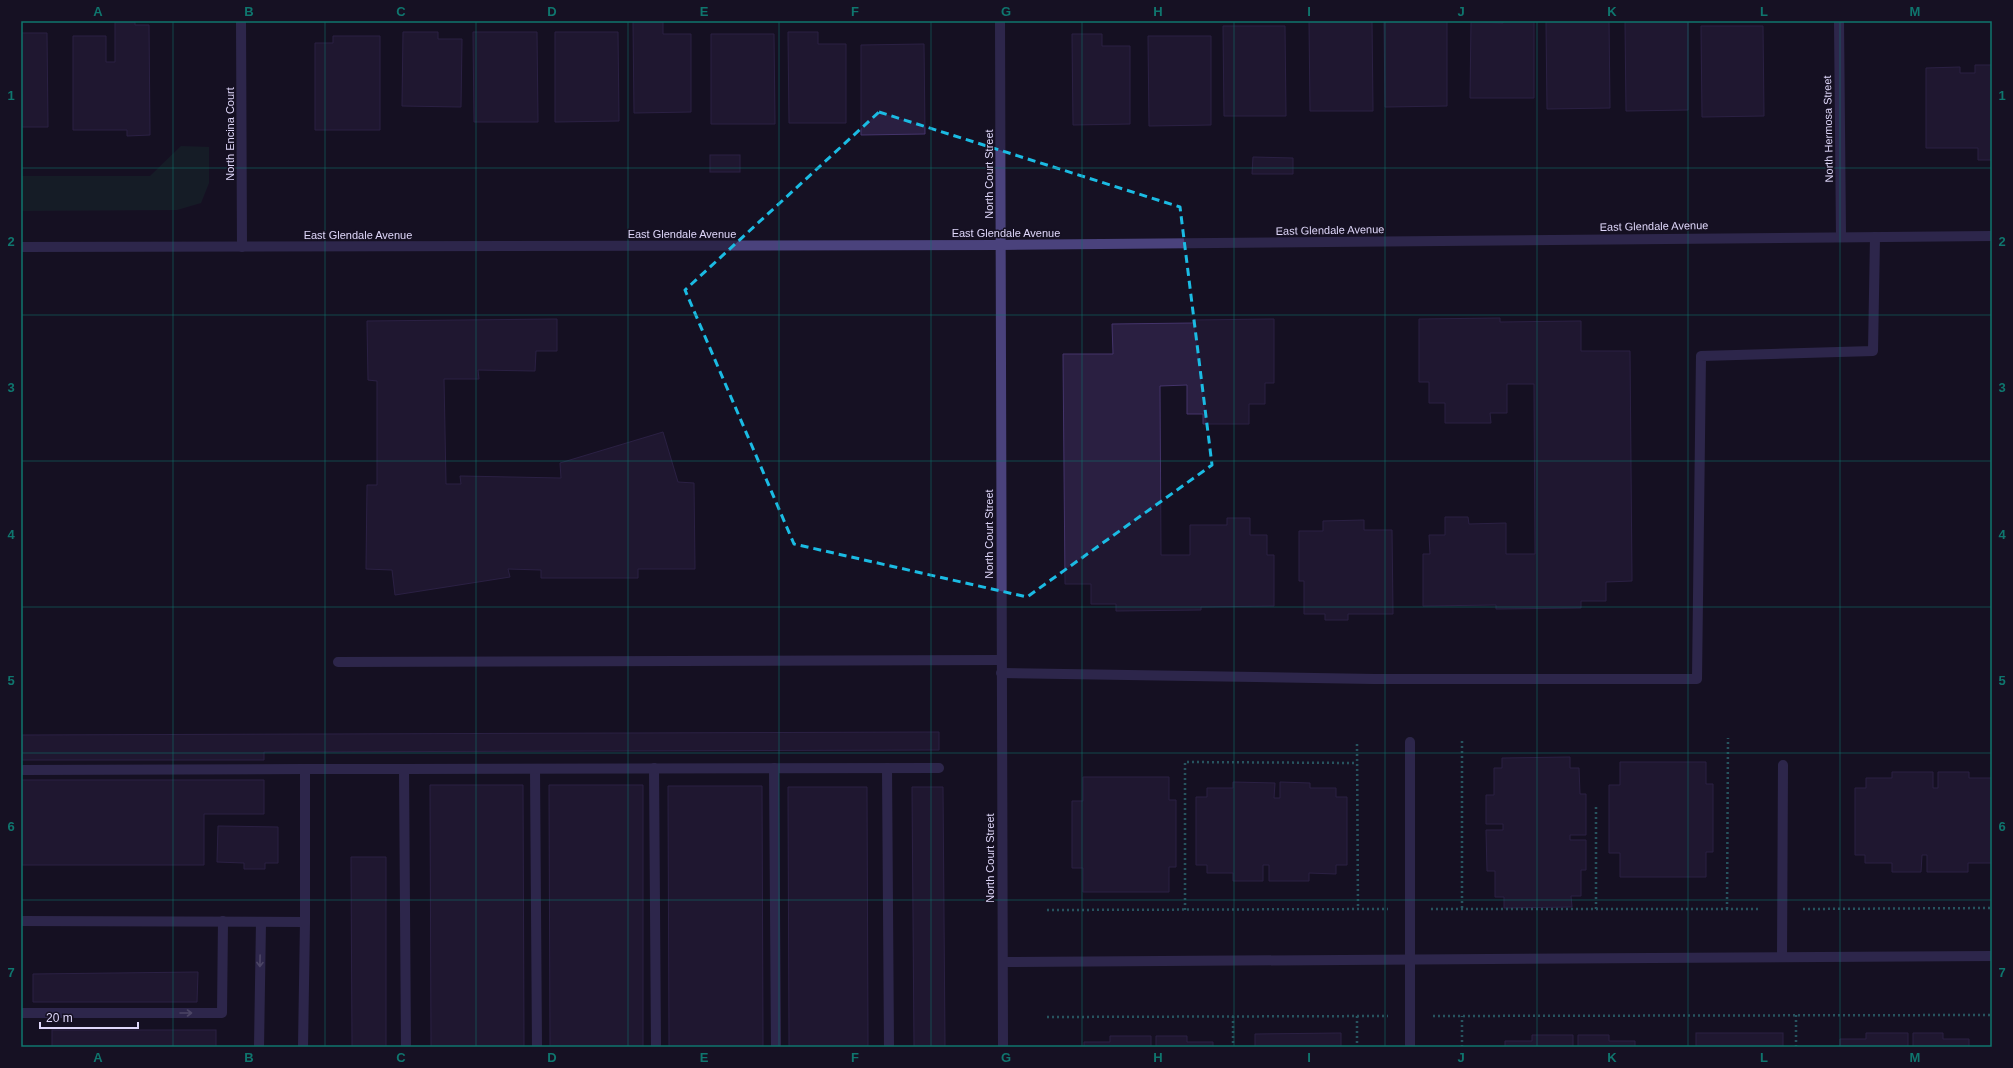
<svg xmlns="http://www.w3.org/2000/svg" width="2013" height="1068" font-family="Helvetica,sans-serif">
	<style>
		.green { fill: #152a2c }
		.building { fill: #2a1f41; stroke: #44346b }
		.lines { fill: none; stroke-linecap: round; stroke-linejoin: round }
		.path { stroke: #3da4a8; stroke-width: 2.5; stroke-dasharray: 2 3; stroke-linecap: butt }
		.service { stroke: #4a427c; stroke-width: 10 }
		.minor { stroke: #4a427c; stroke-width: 10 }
		.oneway { stroke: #8d85b5 }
		.marked { fill: none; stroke: #1bbbe3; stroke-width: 3; stroke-dasharray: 8 5; stroke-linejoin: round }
		.grid { fill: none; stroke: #0f766e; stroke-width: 1; stroke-opacity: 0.55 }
		.labels { text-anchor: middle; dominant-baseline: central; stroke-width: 3; stroke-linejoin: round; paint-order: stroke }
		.street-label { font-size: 11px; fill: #dfd7fa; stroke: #161123 }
		.neatline { fill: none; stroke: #0f766e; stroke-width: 1.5 }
		.grid-label { font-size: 13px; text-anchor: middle; font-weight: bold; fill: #0f766e }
	</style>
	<rect width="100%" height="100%" fill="#161123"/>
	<!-- green -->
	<polygon class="green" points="181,146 209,147 209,183 201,203 177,210 21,211 21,176 150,176"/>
	<!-- building -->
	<g class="building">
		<polygon points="1309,21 1372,21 1373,111 1310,111"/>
		<polygon points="1384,21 1447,21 1447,106 1385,107"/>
		<polygon points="1503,21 1534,21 1534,98 1470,98 1471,22 1503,23"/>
		<polygon points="1546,21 1609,21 1610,108 1547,109"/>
		<polygon points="1625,21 1688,21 1688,110 1626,111"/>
		<polygon points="115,22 135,22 135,25 149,25 150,135 127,136 127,130 73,130 73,36 106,36 106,62 115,62"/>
		<polygon points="633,22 663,22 663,34 691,34 691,112 634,113"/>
		<polygon points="1223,26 1285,26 1286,116 1224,116"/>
		<polygon points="1701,26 1763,26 1764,116 1702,117"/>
		<polygon points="403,32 438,32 438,39 462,39 461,107 402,106"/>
		<polygon points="473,32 537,32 538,122 474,122"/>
		<polygon points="555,32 618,32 619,121 555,122"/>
		<polygon points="788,32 818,32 818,44 846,44 846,123 789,123"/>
		<polygon points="21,33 47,33 48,127 22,127"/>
		<polygon points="711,34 774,34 775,124 711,124"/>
		<polygon points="1072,34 1102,34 1102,46 1130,46 1130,124 1073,125"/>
		<polygon points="333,36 380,36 380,130 315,130 315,43 333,43"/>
		<polygon points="1148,36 1211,36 1211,125 1149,126"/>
		<polygon points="924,44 925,134 861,135 861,45"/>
		<polygon points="1975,65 1992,65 1992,160 1978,160 1978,148 1926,148 1926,68 1960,67 1960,73 1975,73"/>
		<rect x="710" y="155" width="30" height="17"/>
		<polygon points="1253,157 1293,158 1293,174 1252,174"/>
		<polygon points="1500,318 1500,322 1581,321 1581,351 1630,351 1632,581 1606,582 1606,601 1581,601 1581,608 1496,609 1496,605 1423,606 1423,554 1430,554 1429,535 1445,535 1445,517 1468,517 1469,524 1506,523 1506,554 1535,554 1534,384 1507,384 1507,413 1490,413 1491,423 1445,423 1445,403 1429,403 1429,382 1419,382 1419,319"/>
		<polygon points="557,319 557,351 536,351 535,371 478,370 479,379 444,379 446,484 461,484 460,476 561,478 560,463 663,432 678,482 694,483 695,569 638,569 638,578 541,578 541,570 508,569 510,577 395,595 392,570 366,569 367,485 377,485 377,381 368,380 367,321"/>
		<polygon points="1274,319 1274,383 1265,383 1265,404 1249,404 1249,424 1203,424 1203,414 1187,414 1187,385 1160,386 1161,555 1190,555 1190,525 1227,525 1227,518 1250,518 1250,535 1267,535 1267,555 1274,555 1274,606 1201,607 1201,610 1116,611 1116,604 1091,604 1091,584 1065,584 1063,354 1113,354 1112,324 1193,323 1193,320"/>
		<polygon points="1364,520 1364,530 1392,530 1393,614 1348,614 1348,620 1325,620 1325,614 1304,614 1304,581 1299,581 1299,531 1323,531 1323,521"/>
		<polygon points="939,732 939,750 264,752 264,760 22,760 22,735"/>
		<polygon points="1570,757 1570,768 1579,768 1580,794 1586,794 1586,835 1570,835 1570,840 1586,840 1586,870 1581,870 1581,896 1571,896 1572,907 1504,908 1504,897 1495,897 1495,871 1487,871 1486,830 1503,830 1503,824 1486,824 1486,795 1494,795 1494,768 1502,768 1502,758"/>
		<polygon points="1620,762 1706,762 1706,784 1713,784 1713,852 1706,852 1706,877 1620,877 1620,853 1609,853 1609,785 1620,785"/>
		<polygon points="1892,772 1933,772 1933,788 1938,788 1938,772 1969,772 1969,778 1992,778 1992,863 1968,863 1968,872 1927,872 1927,855 1922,855 1921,872 1892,872 1892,863 1865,863 1865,855 1855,855 1855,788 1866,788 1866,778 1892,778"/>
		<polygon points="1083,777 1169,777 1169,800 1176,800 1176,867 1169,867 1169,892 1083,892 1083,868 1072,868 1072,801 1083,801"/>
		<polygon points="22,780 264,780 264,814 204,814 204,865 22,865"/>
		<polygon points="1233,782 1275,783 1274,798 1280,798 1280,782 1310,783 1310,788 1336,788 1336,797 1347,797 1347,865 1336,865 1336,874 1309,873 1309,881 1269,881 1269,865 1263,865 1263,881 1233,881 1233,873 1207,873 1207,865 1196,865 1196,797 1207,797 1207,788 1233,788"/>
		<polygon points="430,785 523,785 524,1047 431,1047"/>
		<polygon points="549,785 643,785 643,1047 550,1047"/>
		<polygon points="668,786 762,786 763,1047 669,1047"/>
		<polygon points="788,787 867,787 868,1047 789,1047"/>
		<polygon points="912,787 943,787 945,1047 914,1047"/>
		<polygon points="218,826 278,827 278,863 265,863 265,869 244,869 244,863 217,862"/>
		<polygon points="351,857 386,857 386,1047 352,1047"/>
		<polygon points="198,972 197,1002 33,1002 33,974"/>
		<rect x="52" y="1030" width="164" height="17"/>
		<polygon points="1341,1033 1341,1047 1255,1047 1255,1034"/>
		<rect x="1696" y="1033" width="87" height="14"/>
		<polygon points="1866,1033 1908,1033 1908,1047 1840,1047 1840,1039 1866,1039"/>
		<polygon points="1913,1033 1943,1033 1943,1039 1969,1039 1969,1047 1913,1047"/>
		<polygon points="1532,1035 1573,1035 1573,1047 1505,1047 1505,1041 1532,1041"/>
		<polygon points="1578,1035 1609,1035 1609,1041 1635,1041 1635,1047 1578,1047"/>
		<polygon points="1110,1036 1151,1036 1151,1047 1084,1047 1084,1042 1110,1042"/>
		<polygon points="1156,1036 1187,1036 1187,1042 1213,1042 1213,1047 1156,1047"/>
	</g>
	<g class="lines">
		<!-- path -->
		<g class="path">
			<polyline points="1462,741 1462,909"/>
			<polyline points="1357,744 1358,909"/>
			<polyline points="1431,909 1760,909"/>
			<polyline points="1596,909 1596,807"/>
			<polyline points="1727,909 1728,738"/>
			<polyline points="1803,909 1992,908"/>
			<polyline points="1047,910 1388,909"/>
			<polyline points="1185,910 1185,762 1357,763"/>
			<polyline points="1796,1015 1796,1047"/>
			<polyline points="1233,1016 1233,1047"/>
			<polyline points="1357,1016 1357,1047"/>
			<polyline points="1433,1016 1992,1015"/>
			<polyline points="1047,1017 1388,1016"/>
			<polyline points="1462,1047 1462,1016"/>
		</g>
		<!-- service -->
		<g class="service">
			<polyline points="338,662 1001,660"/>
			<polyline points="1001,673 1374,679 1697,679 1701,356 1873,351 1875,237"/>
			<polyline points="1410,742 1410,1047"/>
			<polyline points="654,768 656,1047"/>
			<polyline points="774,768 776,1047"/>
			<polyline points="887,768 889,1047"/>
			<polyline points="535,769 537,1047"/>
			<polyline points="23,770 305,769"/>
			<polyline points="21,921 305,922 303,1047"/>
			<polyline points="305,922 305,769 404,769"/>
			<polyline points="1782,957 1783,765"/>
			<polyline points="1003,962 1992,956"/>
			<polyline points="21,1013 222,1013 223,921"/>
			<polyline points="259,1047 261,922"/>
			<polyline points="406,1047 404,769 939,768"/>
		</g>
		<!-- minor -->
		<g class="minor">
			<polyline points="241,21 242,247"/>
			<polyline points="1000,21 1003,1047"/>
			<polyline points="1839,21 1841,237"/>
			<polyline points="21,247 1001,245 1992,236"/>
		</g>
	</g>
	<!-- one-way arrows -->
	<defs><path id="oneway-shaft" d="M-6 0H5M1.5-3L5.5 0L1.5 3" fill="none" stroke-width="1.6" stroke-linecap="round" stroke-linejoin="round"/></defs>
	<g class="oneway">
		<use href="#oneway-shaft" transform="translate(260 961) rotate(91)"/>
		<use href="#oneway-shaft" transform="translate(186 1013)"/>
	</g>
	<!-- marked area -->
	<path d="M0 0H2013V1068H0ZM879 112 1180 207 1212 465 1027 597 794 544 685 290Z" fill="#161123" fill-opacity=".55" fill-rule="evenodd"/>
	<path class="marked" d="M879 112 1180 207 1212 465 1027 597 794 544 685 290Z"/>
	<!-- grid -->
	<path class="grid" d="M173 21V1047M325 21V1047M476 21V1047M628 21V1047M779 21V1047M931 21V1047M1082 21V1047M1234 21V1047M1385 21V1047M1537 21V1047M1688 21V1047M1840 21V1047M21 168H1992M21 315H1992M21 461H1992M21 607H1992M21 753H1992M21 900H1992"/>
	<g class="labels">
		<!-- street labels -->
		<g class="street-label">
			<text transform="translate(1828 129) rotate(-91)">North Hermosa Street</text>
			<text transform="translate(230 134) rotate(-90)">North Encina Court</text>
			<text transform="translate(989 174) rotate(-90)">North Court Street</text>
			<text transform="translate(1654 226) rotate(-1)">East Glendale Avenue</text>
			<text transform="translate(1330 230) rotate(-1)">East Glendale Avenue</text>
			<text x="1006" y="233">East Glendale Avenue</text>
			<text x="682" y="234">East Glendale Avenue</text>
			<text x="358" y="235">East Glendale Avenue</text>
			<text transform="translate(989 534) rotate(-90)">North Court Street</text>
			<text transform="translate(990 858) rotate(-90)">North Court Street</text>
		</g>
	</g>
	<!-- border -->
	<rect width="2013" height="1068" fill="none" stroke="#161123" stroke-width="44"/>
	<!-- scale -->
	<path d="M40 1022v6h98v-6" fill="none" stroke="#dfd7fa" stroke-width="2"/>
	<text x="46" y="1022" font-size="12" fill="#dfd7fa" stroke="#161123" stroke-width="3" paint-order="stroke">20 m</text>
	<rect x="22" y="22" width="1969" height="1024" class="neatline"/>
	<g class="grid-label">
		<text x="98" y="16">A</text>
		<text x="249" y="16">B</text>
		<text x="401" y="16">C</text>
		<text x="552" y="16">D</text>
		<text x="704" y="16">E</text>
		<text x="855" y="16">F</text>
		<text x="1006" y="16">G</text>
		<text x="1158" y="16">H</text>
		<text x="1309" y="16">I</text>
		<text x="1461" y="16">J</text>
		<text x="1612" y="16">K</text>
		<text x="1764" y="16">L</text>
		<text x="1915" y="16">M</text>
		<text x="11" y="100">1</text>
		<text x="2002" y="100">1</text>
		<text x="11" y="246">2</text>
		<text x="2002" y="246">2</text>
		<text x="11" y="392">3</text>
		<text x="2002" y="392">3</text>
		<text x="11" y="539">4</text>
		<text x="2002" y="539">4</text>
		<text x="11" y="685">5</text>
		<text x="2002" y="685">5</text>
		<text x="11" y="831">6</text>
		<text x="2002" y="831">6</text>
		<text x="11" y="977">7</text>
		<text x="2002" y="977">7</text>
		<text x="98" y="1062">A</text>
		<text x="249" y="1062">B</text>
		<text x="401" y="1062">C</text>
		<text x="552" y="1062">D</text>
		<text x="704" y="1062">E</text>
		<text x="855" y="1062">F</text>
		<text x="1006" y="1062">G</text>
		<text x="1158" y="1062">H</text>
		<text x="1309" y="1062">I</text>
		<text x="1461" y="1062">J</text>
		<text x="1612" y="1062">K</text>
		<text x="1764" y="1062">L</text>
		<text x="1915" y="1062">M</text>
	</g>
</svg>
